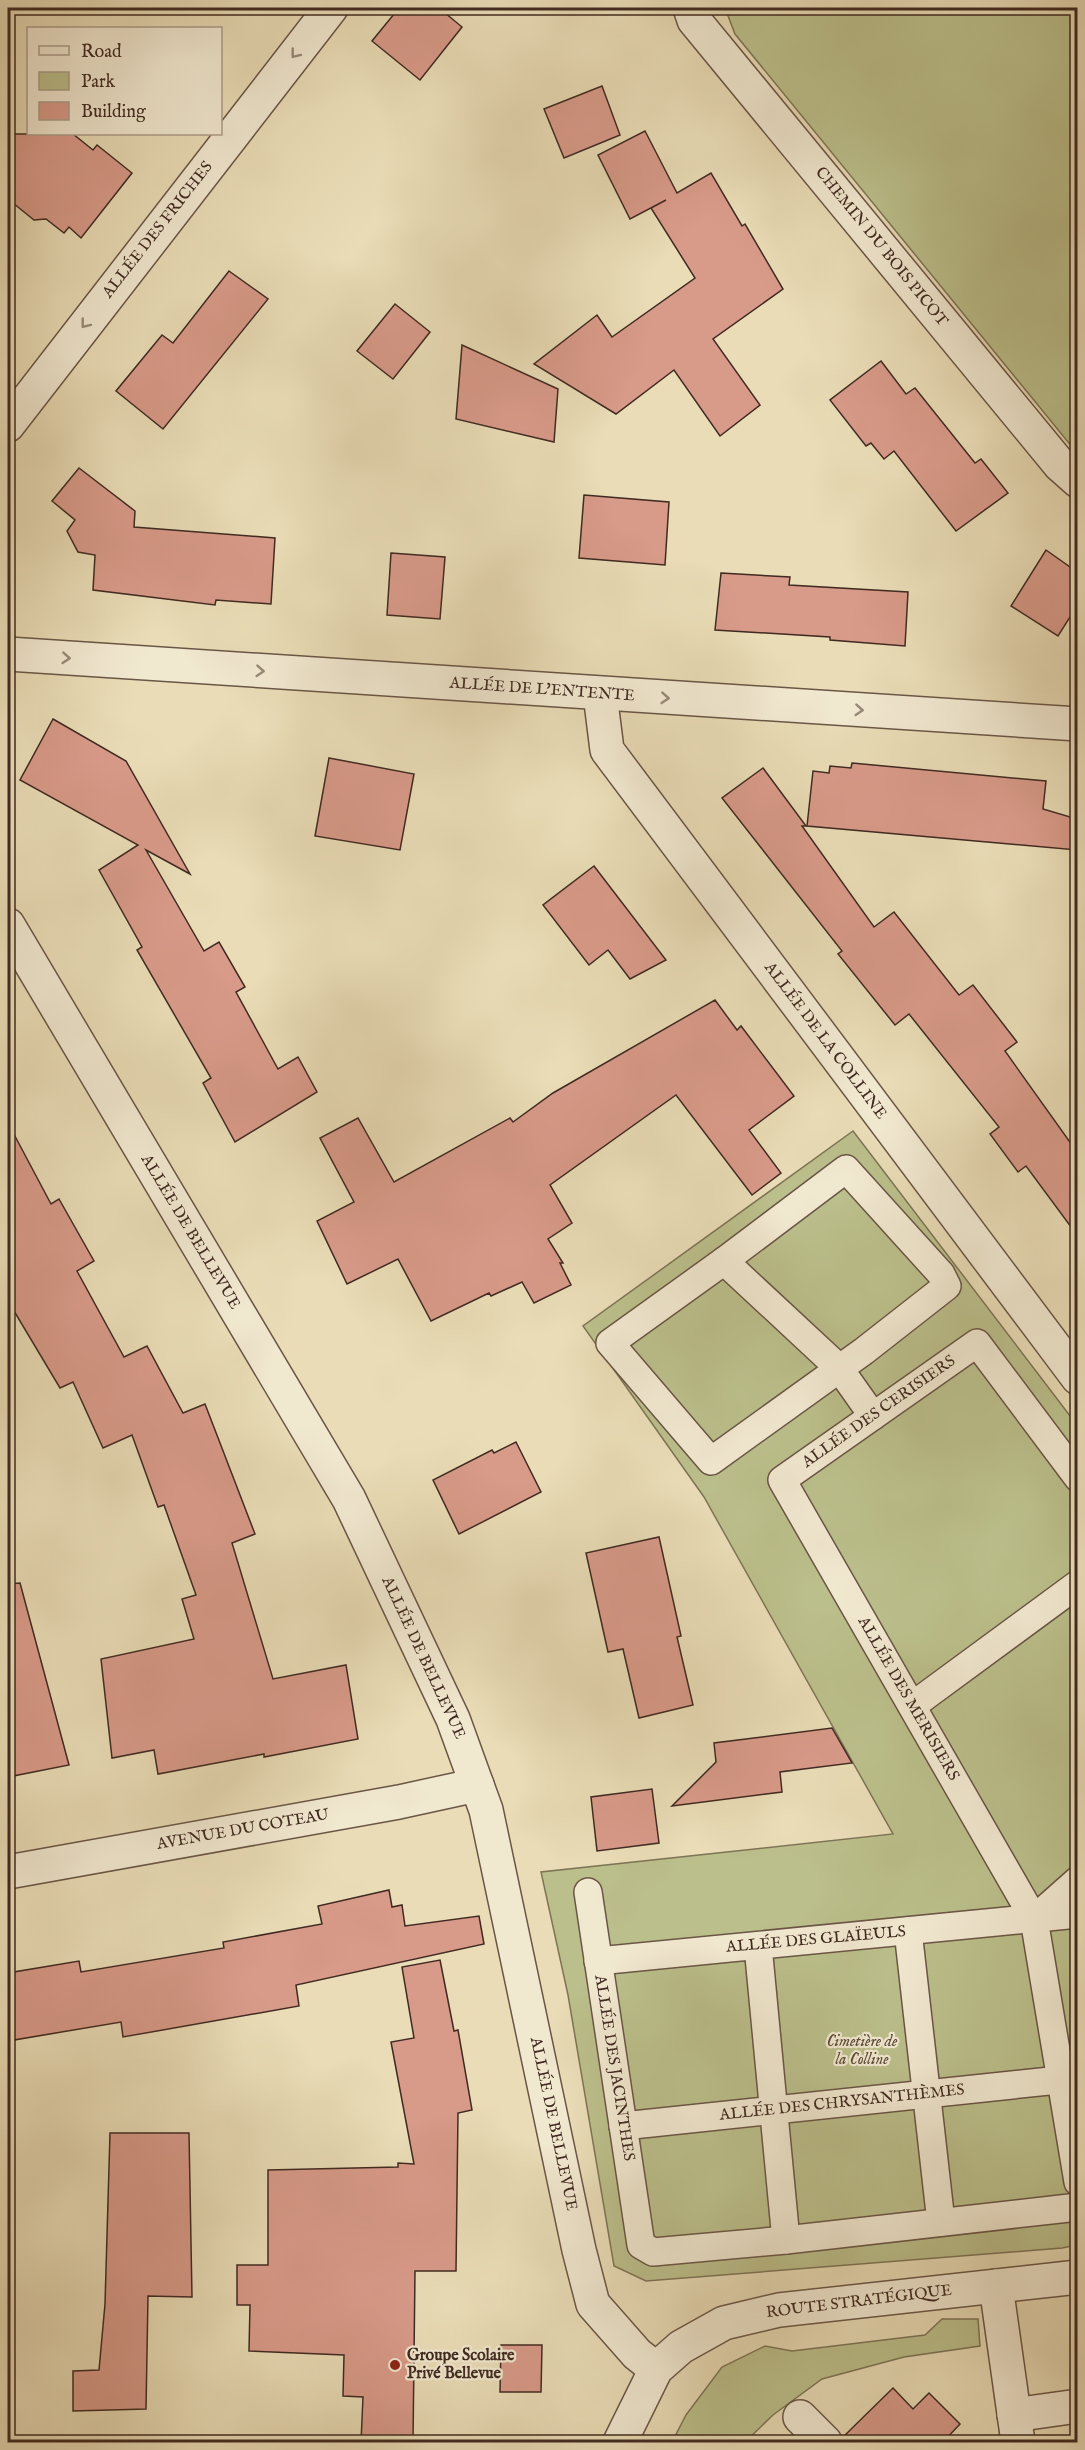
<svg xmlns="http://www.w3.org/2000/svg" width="1085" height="2450" font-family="'IM FELL English',serif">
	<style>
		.green { fill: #bbbf8b; stroke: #7e7456; stroke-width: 1.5 }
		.building { fill: #d89a89; stroke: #402a21; stroke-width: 1.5 }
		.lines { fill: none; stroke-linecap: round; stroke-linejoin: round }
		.service-casing { stroke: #6a5646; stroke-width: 30 }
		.minor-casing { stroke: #6a5646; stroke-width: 36 }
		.tertiary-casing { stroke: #6a5646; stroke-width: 36 }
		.service { stroke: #f1e8d0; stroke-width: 27 }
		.minor { stroke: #f1e8d0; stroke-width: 33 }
		.tertiary { stroke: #f1e8d0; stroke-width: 33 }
		.oneway { stroke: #988978 }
		.poi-dot { fill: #8f2418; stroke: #f1e8d0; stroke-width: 2 }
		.labels { text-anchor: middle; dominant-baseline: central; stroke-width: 4.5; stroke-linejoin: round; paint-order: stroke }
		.street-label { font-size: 16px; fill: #402a21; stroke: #f1e8d0 }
		.park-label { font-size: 16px; font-style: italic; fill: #594836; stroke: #f1e8d0 }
		.poi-label { font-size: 16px; font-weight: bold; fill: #402a21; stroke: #f1e8d0; text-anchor: start }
	</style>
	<rect width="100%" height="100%" fill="#e9dcb6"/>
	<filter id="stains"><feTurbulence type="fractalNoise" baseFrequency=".00333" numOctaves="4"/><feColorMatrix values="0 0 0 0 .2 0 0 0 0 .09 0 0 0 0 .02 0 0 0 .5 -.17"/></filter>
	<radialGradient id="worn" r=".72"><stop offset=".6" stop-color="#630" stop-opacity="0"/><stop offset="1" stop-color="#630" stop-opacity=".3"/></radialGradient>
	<!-- green -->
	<g class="green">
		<polygon points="725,8 1077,8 1077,453 735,34"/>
		<polygon points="853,1131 1077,1425 1077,2245 1062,2248 646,2281 614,2266 568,1995 541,1872 893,1834 704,1497 583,1326"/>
		<polygon points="942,2319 978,2319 980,2346 904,2357 822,2379 773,2415 745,2442 672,2442 686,2415 722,2367 765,2346 792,2351 925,2335"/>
	</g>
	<!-- building -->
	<g class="building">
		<polygon points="399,8 439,8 462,27 420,80 372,41"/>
		<polygon points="602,86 620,135 564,158 544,109"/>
		<polygon points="645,131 677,193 711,173 742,226 745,224 783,289 713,339 760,405 720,436 674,370 616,414 534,364 597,315 612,337 695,278 651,208 666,200 630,219 598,155"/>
		<polygon points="8,134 73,134 93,150 97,145 132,173 81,238 69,227 64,233 46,219 34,220 8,199"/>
		<polygon points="229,271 268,299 163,429 116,391 162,335 173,343"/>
		<polygon points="395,304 430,332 393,379 357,351"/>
		<polygon points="462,345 558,389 554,442 456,419"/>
		<polygon points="881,361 906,394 915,388 975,463 981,459 1008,493 956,531 894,451 884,459 871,443 866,446 830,400"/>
		<polygon points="79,468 135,511 134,527 275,538 271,604 216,600 215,605 93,590 95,555 78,552 67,531 75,520 52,501"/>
		<polygon points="584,495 669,502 665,565 579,558"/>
		<polygon points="1046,550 1077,572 1077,606 1058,636 1011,606"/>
		<polygon points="391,553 445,557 440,619 387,615"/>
		<polygon points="721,573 790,577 789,585 908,592 905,646 830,640 830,637 715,630"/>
		<polygon points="53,719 126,761 190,874 146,850 204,951 219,942 245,987 236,992 278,1069 298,1057 317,1092 235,1142 203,1083 211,1078 137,950 142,947 99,870 138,845 20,780"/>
		<polygon points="329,758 414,774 400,850 315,836"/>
		<polygon points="852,763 1046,781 1043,809 1077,819 1077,850 807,826 813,771 829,773 830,766 851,768"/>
		<polygon points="763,768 806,826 802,826 874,927 894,912 959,995 973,985 1017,1042 1005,1051 1077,1152 1077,1235 1026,1166 1018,1172 990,1134 999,1127 909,1014 895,1025 838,954 842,951 722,798"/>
		<polygon points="594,866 666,960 630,979 608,950 589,965 543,905"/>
		<polygon points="715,1000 737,1030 741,1026 794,1096 749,1130 781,1173 752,1195 676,1095 550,1185 572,1223 548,1239 563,1263 560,1263 571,1285 534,1303 522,1282 491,1296 489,1293 431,1321 398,1259 347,1284 317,1221 354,1202 320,1138 358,1118 394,1182 510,1118 513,1122 553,1093"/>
		<polygon points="8,1123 51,1204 59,1199 94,1261 77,1271 124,1357 147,1346 183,1413 205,1404 255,1534 232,1543 273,1679 346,1665 358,1739 264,1757 264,1754 158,1774 154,1750 112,1758 101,1659 194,1639 182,1599 196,1595 164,1505 158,1507 132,1435 103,1448 73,1382 60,1388 8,1301"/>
		<polygon points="516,1442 541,1492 459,1534 433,1480 492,1450 494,1453"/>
		<polygon points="659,1537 681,1636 677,1637 693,1705 639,1718 623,1649 608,1652 586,1553"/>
		<polygon points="20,1583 69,1765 8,1777 8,1584"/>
		<polygon points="832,1728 852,1763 780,1772 782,1792 672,1806 716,1762 714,1743"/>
		<polygon points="652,1789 659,1843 597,1851 591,1797"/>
		<polygon points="389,1890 392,1907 402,1905 405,1926 479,1916 484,1944 296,1985 299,2006 123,2037 121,2022 8,2041 8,1973 79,1961 81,1972 224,1948 223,1942 322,1924 318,1906"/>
		<polygon points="440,1960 454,2031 458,2030 472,2110 458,2113 456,2271 415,2271 413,2442 361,2442 363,2397 343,2396 344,2355 249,2351 250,2305 237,2305 237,2265 268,2265 268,2170 398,2167 398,2163 414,2164 391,2042 414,2038 402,1967"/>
		<polygon points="110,2133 189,2133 192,2297 148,2296 146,2409 73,2411 73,2371 99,2370 105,2304"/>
		<polygon points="501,2345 542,2345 541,2392 500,2392"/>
		<polygon points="893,2388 913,2409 929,2393 960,2424 944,2441 946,2442 843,2442 843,2437"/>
	</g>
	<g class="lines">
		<!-- service casing -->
		<g class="service-casing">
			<g id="service">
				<polygon points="846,1169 941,1274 947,1286 864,1351 711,1461 610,1343 724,1261"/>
				<polyline points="724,1261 839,1368 873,1416"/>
				<polyline points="1078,1478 977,1343 782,1480 1034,1919 1078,2182"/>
				<polyline points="912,1706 1078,1584"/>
				<polyline points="588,1892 641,2245 653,2252 786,2240 1078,2207"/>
				<polyline points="1034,1919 1078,1880"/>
				<polyline points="908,1931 941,2222"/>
				<polyline points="758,1946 786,2240"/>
				<polyline points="598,1961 1078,1914"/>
				<polyline points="623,2126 1078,2078"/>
			</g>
		</g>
		<!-- minor casing -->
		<g class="minor-casing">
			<g id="minor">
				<polyline points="690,8 694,20 1060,465 1078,481"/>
				<polyline points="8,425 331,8"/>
				<polyline points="8,654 1078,724"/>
				<polyline points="600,694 607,750 1078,1378"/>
				<polyline points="8,1872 399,1802 477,1785"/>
				<polyline points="996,2286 1018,2442"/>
				<polyline points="1014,2415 1078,2406"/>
				<polyline points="800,2417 825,2442"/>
			</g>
		</g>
		<!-- tertiary casing -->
		<g class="tertiary-casing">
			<g id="tertiary">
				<polyline points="8,925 349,1499 453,1719 486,1810 579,2250 593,2304 637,2354 656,2369"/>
				<polyline points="620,2442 656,2369 681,2347 724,2323 779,2310 1078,2277"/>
			</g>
		</g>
		<!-- service -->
		<use href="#service" class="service"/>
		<!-- minor -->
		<use href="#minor" class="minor"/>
		<!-- tertiary -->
		<use href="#tertiary" class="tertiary"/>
	</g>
	<!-- one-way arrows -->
	<defs><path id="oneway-chevron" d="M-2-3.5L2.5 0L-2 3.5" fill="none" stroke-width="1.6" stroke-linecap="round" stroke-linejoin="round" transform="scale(1.5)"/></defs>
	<g class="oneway">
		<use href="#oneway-chevron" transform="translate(295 54) rotate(128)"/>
		<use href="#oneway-chevron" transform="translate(85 324) rotate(128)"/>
		<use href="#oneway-chevron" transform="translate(66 658) rotate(4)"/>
		<use href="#oneway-chevron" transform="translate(260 671) rotate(4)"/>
		<use href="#oneway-chevron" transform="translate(665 698) rotate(4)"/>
		<use href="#oneway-chevron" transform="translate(859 710) rotate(4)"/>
	</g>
	<!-- markers -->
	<circle class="poi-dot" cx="395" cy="2365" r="6"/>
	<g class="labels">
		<!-- street labels -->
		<g class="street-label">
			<text transform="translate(158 230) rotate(-52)">ALLÉE DES FRICHES</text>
			<text transform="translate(881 247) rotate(51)">CHEMIN DU BOIS PICOT</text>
			<text transform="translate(542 690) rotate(4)">ALLÉE DE L'ENTENTE</text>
			<text transform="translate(825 1041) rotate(53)">ALLÉE DE LA COLLINE</text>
			<text transform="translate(190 1232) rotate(59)">ALLÉE DE BELLEVUE</text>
			<text transform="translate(879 1412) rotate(-35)">ALLÉE DES CERISIERS</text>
			<text transform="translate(423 1658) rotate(65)">ALLÉE DE BELLEVUE</text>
			<text transform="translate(908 1699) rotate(60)">ALLÉE DES MERISIERS</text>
			<text transform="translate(243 1830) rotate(-10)">AVENUE DU COTEAU</text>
			<text transform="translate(816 1940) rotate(-5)">ALLÉE DES GLAÏEULS</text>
			<text transform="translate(614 2068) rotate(81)">ALLÉE DES JACINTHES</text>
			<text transform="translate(842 2103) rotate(-6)">ALLÉE DES CHRYSANTHÈMES</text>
			<text transform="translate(553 2124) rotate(78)">ALLÉE DE BELLEVUE</text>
			<text transform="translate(859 2302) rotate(-7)">ROUTE STRATÉGIQUE</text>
		</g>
		<!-- park labels -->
		<g class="park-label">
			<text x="862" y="2042">Cimetière de<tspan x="862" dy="18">la Colline</tspan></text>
		</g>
		<!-- poi labels -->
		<g class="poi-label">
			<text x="407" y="2356">Groupe Scolaire<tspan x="407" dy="18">Privé Bellevue</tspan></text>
		</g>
	</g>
	<!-- margin -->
	<rect width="1085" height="2450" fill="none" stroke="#e9dcb6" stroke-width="30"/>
	<rect x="9" y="9" width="1067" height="2432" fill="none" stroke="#402a21" stroke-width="3"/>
	<rect x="15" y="15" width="1055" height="2420" fill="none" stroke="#402a21" stroke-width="1.5"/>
	<!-- legend -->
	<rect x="27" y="27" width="195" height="108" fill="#f1e8d0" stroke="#aa9c8a" stroke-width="1.5"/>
	<rect x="39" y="46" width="30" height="9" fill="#f1e8d0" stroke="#aa9c8a" stroke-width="1.5"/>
	<text x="81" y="57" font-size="18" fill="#402a21">Road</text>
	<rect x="39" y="72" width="30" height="18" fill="#bbbf8b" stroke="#aa9c8a" stroke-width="1.5"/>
	<text x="81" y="87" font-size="18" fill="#402a21">Park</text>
	<rect x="39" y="102" width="30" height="18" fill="#d89a89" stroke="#aa9c8a" stroke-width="1.5"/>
	<text x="81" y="117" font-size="18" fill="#402a21">Building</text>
	<rect width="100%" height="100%" filter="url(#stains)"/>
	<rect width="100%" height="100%" fill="url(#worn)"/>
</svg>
